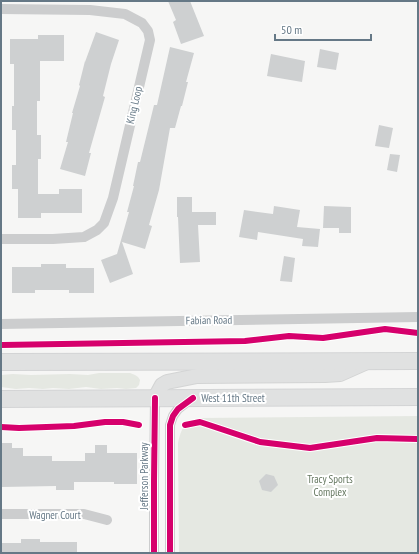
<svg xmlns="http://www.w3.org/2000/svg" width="419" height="554" font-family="'PT Sans Narrow',sans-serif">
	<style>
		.green { fill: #e5e8e2 }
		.building { fill: #ced0d1 }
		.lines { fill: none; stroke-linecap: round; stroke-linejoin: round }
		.secondary-casing { stroke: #d3d4d4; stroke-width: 16 }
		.primary-casing { stroke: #d3d4d5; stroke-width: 18 }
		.street { stroke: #cccdce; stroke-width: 10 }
		.secondary { stroke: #e0e1e1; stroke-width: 14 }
		.primary { stroke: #e0e1e1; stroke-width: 16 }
		.cycleway-casing { stroke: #fff; stroke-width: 8 }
		.cycleway { stroke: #d6006c; stroke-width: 6 }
		.labels { text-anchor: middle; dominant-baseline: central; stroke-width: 4; stroke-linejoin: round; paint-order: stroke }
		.street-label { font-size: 11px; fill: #657886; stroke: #fff }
		.park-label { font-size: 11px; fill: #667861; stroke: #fff }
	</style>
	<rect width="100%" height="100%" fill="#f6f6f5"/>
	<!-- green -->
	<g class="green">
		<polygon points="99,373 130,373 135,375 138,377 140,380 139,385 136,388 126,389 117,388 101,389 86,387 69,389 53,388 43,389 29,388 16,389 1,387 1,375 13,374 31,375 70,374 88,375"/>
		<path d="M418 416V553H179L178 443C181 428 185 421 200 418Z"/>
	</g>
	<!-- building -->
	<g class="building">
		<polygon points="168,1 190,1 204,36 181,44 173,22 176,20"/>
		<polygon points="96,32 119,40 111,64 103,96 105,97 89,153 91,153 85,176 60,169 68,142 66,142 73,113 72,113 80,86 79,85 85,61 85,62"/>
		<polygon points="38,35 64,35 64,61 40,61 40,101 37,101 37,135 41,135 41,159 38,159 38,194 59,194 59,189 82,189 82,213 41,213 41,218 18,218 18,189 12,189 12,165 16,165 16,130 12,130 12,106 14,106 14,64 10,64 10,39 38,39"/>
		<polygon points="170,47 194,53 186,82 188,82 182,106 181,106 175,128 170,128 159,190 149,225 152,226 145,249 122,242 133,274 110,283 101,260 117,254 129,212 127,212 134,186 133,186 138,162 140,162 154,105 157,105"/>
		<polygon points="320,49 339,53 336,70 317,67"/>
		<polygon points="271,54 305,61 302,82 267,76"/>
		<polygon points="379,125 393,128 389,148 375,146"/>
		<polygon points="390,154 400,155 397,172 387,170"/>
		<polygon points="177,197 192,197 192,212 216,212 216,225 198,225 200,262 180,263 178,217 177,217"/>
		<polygon points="274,206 300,210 297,227 320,229 318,247 302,246 303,239 258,232 257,240 239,237 244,210 273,214"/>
		<polygon points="324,206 351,207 351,233 339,233 339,228 323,228"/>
		<polygon points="284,256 295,258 292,282 280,281"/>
		<polygon points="41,264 66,264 66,268 94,268 94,293 69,293 69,290 35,290 35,293 12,293 12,267 41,267"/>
		<polygon points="2,443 12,443 12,448 23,448 23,456 52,456 52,461 85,461 85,453 95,453 95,445 107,445 107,453 137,453 137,484 114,484 114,482 74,482 74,490 56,490 56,486 2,487"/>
		<polygon points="266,474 274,476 278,485 271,492 262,490 259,481"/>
		<polygon points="21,539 40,539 40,542 77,542 77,553 1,553 1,543 21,543"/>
	</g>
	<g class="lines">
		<!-- secondary casing -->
		<g class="secondary-casing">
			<polyline id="secondary" points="155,398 162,385 167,382 197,376 325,375 340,374 367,362"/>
		</g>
		<!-- primary casing -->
		<g class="primary-casing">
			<g id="primary">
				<polyline points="1,362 418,361"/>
				<polyline points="1,399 418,397"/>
			</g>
		</g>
		<!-- street -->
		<g class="street">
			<polyline points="1,9 90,10 125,14 142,23 148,31 150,40 113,198 104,223 97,230 84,237 53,239 1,239"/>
			<path d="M1 324C140 322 279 319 418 317"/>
			<polyline points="1,514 84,514 107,520"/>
			<polyline points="154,553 154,481 155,398"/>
			<polyline points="170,553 170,425 173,416 178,409 192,398"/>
		</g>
		<!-- secondary -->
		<use href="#secondary" class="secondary"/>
		<!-- primary -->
		<use href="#primary" class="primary"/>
		<!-- cycleway casing -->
		<g class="cycleway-casing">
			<g id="cycleway">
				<polyline points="1,345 245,341 289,336 323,338 385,329 418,333"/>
				<polyline points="185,425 200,422 260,442 310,448 377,438 418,439"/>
				<polyline points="1,427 19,428 74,426 105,422 123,422 139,425"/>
				<polyline points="154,553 154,481 155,398"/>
				<polyline points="170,553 170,425 173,416 178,409 193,398"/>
			</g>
		</g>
		<!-- cycleway -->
		<use href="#cycleway" class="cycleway"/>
	</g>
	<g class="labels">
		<!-- street labels -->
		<g class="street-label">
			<text transform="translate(134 105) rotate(-77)">King Loop</text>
			<text transform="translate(209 320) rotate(-1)">Fabian Road</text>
			<text x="233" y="398">West 11th Street</text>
			<text transform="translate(144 476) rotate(-90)">Jefferson Parkway</text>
			<text x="55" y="515">Wagner Court</text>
		</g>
		<!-- park labels -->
		<g class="park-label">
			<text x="330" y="479">Tracy Sports<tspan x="330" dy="13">Complex</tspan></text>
		</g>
	</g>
	<!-- border -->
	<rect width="419" height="554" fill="none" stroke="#657886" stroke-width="4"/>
	<!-- scale -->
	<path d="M275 34v6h96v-6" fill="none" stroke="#657886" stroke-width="2"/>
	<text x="281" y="34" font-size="12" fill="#657886" stroke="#ffffff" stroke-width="3" paint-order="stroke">50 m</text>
</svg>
